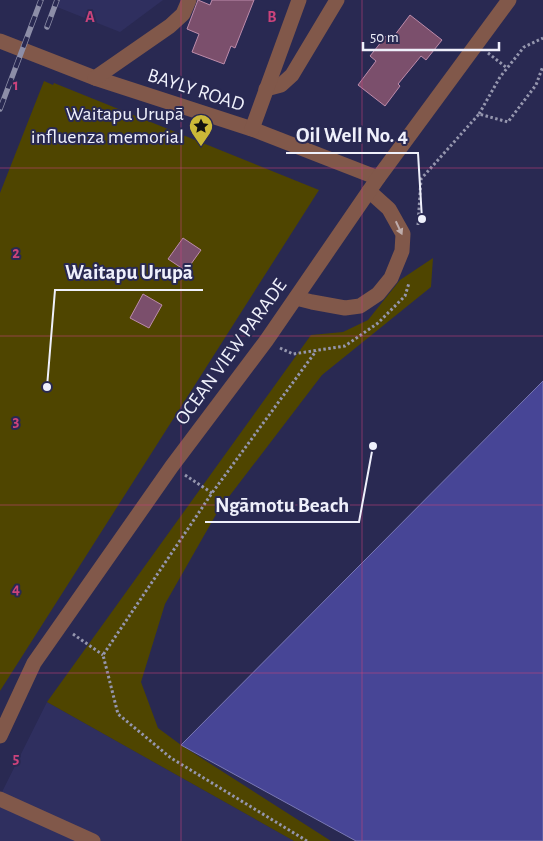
<svg xmlns="http://www.w3.org/2000/svg" width="543" height="841" font-family="'Alegreya Sans',sans-serif">
	<style>
		.built { fill: #2f2f5f }
		.green { fill: #4f4500 }
		.water { fill: #474596; stroke: #7978b4 }
		.building { fill: #7b4f6c; stroke: #bd8cab }
		.lines { fill: none; stroke-linecap: round; stroke-linejoin: round }
		.path { stroke: #9596ae; stroke-width: 3; stroke-dasharray: 2.5 2.5; stroke-linecap: butt }
		.minor { stroke: #81584a; stroke-width: 15 }
		.rail-casing { stroke: #8d8ea8; stroke-width: 5.5 }
		.rail { stroke: #292952; stroke-width: 4; stroke-dasharray: 11; stroke-linecap: butt }
		.oneway { fill: #beacab }
		.grid { fill: none; stroke: #cb437b; stroke-width: 1; stroke-opacity: 0.55 }
		.labels { text-anchor: middle; dominant-baseline: central; stroke-width: 4; stroke-linejoin: round; paint-order: stroke }
		.street-label { font-size: 20px; fill: #eff0fb; stroke: #292952 }
		.poi-label { font-size: 20px; fill: #eff0fb; stroke: #292952; text-anchor: end }
		.grid-label { font-size: 16px; text-anchor: middle; font-weight: bold; fill: #cb437b; stroke: #292952; stroke-width: 4; stroke-linejoin: round; paint-order: stroke }
		.leader { fill: none; stroke: #eff0fb; stroke-width: 2 }
		.callout-dot { fill: #eff0fb; stroke: #292952; stroke-width: 2 }
		.callout-label { font-size: 21px; text-anchor: middle; font-weight: bold; fill: #eff0fb; stroke: #292952; stroke-width: 4; stroke-linejoin: round; paint-order: stroke }
	</style>
	<rect width="100%" height="100%" fill="#292952"/>
	<!-- built -->
	<g class="built">
		<polygon points="60,0 163,0 120,32 57,7"/>
		<polygon points="47,702 294,841 0,841 0,796"/>
	</g>
	<!-- green -->
	<g class="green">
		<polygon points="44,81 53,85 54,83 319,190 0,691 0,193"/>
		<polygon points="433,258 431,287 322,375 218,511 165,604 141,682 158,728 181,745 331,841 294,841 47,702 311,335 343,332 368,320 400,280"/>
	</g>
	<!-- water -->
	<polygon class="water" points="543,381 543,841 356,841 181,745"/>
	<!-- building -->
	<g class="building">
		<polygon points="198,0 210,5 212,0 254,0 235,48 231,46 224,64 192,52 199,34 187,29"/>
		<polygon points="410,15 442,40 426,60 421,56 398,84 400,86 385,106 358,85 376,61 370,56 386,36 391,40"/>
		<polygon points="183,238 201,250 186,271 168,259"/>
		<polygon points="143,294 162,305 149,328 130,318"/>
	</g>
	<g class="lines">
		<!-- path -->
		<g class="path">
			<polyline points="488,53 507,68"/>
			<polyline points="479,114 500,77 524,47 543,38"/>
			<polyline points="418,225 421,179 479,114 508,122 536,85 543,66"/>
			<polyline points="280,348 293,354 345,346 378,323 405,296 409,283"/>
			<polyline points="185,475 212,493"/>
			<polyline points="73,634 103,655"/>
			<polyline points="307,841 171,758 118,714 103,655 212,493 316,351"/>
		</g>
		<!-- minor -->
		<g class="minor">
			<polyline points="0,41 95,78 252,129 378,178"/>
			<polyline points="95,78 170,26 183,14 189,0"/>
			<polyline points="266,89 281,85 292,75 337,0"/>
			<polyline points="252,129 299,0"/>
			<polyline points="296,298 312,302 345,308 360,306 378,294 391,278 402,251 403,234 389,209 369,191"/>
			<polyline points="0,736 34,663 172,466 266,341 378,178 509,0"/>
			<polyline points="0,799 93,841"/>
		</g>
		<!-- rail casing -->
		<g class="rail-casing">
			<g id="rail">
				<polyline points="47,27 57,0"/>
				<polyline points="0,109 41,0"/>
			</g>
		</g>
		<!-- rail -->
		<use href="#rail" class="rail"/>
	</g>
	<!-- one-way arrows -->
	<defs><path id="oneway-solid" d="M-6-.8H1V-3.2L6.5 0L1 3.2V.8H-6Z" transform="scale(1.25)"/></defs>
	<use class="oneway" href="#oneway-solid" transform="translate(399 228) rotate(65)"/>
	<!-- grid -->
	<path class="grid" d="M181 0V841M362 0V841M0 168H543M0 336H543M0 505H543M0 673H543"/>
	<!-- icons -->
	<defs>
		<g id="sight-pin" transform="scale(1.25)"><path d="M0 17L-7.5 6A9.5 9.5 0 1 1 7.5 6Z" fill="#ccb938" stroke="#292952"/><path d="M0-6L1.8-2.2L6-1.7L2.9 1.2L3.7 5.4L0 3.3L-3.7 5.4L-2.9 1.2L-6-1.7L-1.8-2.2Z" fill="#111"/></g>
	</defs>
	<g fill-rule="evenodd">
		<use href="#sight-pin" x="201" y="126"/>
	</g>
	<g class="labels">
		<!-- street labels -->
		<g class="street-label">
			<text transform="translate(196 90) rotate(18)">BAYLY ROAD</text>
			<text transform="translate(231 352) rotate(-54)">OCEAN VIEW PARADE</text>
		</g>
		<!-- poi labels -->
		<g class="poi-label">
			<text x="184" y="114">Waitapu Urupā<tspan x="184" dy="23">influenza memorial</tspan></text>
		</g>
	</g>
	<g class="grid-label">
		<text x="90" y="22">A</text>
		<text x="272" y="22">B</text>
		<text x="16" y="90">1</text>
		<text x="16" y="258">2</text>
		<text x="16" y="426">3</text>
		<text x="16" y="594">4</text>
		<text x="16" y="763">5</text>
	</g>
	<!-- callouts -->
	<path class="leader" d="M422 219L418 153H286M47 387L55 290H203M373 446L359 522H205"/>
	<g class="callout-dot">
		<circle cx="422" cy="219" r="5"/>
		<circle cx="47" cy="387" r="5"/>
		<circle cx="373" cy="446" r="5"/>
	</g>
	<g class="callout-label">
		<text x="352" y="142">Oil Well No. 4</text>
		<text x="129" y="279">Waitapu Urupā</text>
		<text x="282" y="512">Ngāmotu Beach</text>
	</g>
	<!-- scale -->
	<path d="M363 42v8h136v-8" fill="none" stroke="#eff0fb" stroke-width="2.5"/>
	<text x="370" y="42" font-size="15" fill="#eff0fb" stroke="#292952" stroke-width="4" paint-order="stroke">50 m</text>
</svg>
